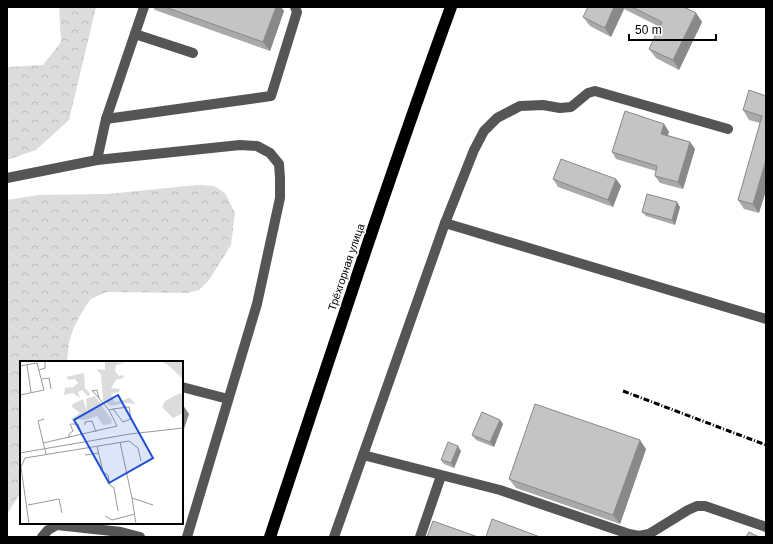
<svg xmlns="http://www.w3.org/2000/svg" width="773" height="544" font-family="Arial,sans-serif">
	<style>
		.forest { fill: url(#forest-crowns) }
		.lines { fill: none; stroke-linecap: round; stroke-linejoin: round }
		.minor { stroke: #555; stroke-width: 10 }
		.highway { stroke: #000; stroke-width: 12 }
		.rail { stroke: #000; stroke-width: 3; stroke-dasharray: 6 2 1 2; stroke-linecap: butt }
		.wall { fill: #a9a9a9 }
		.shaded-wall { fill: #898989 }
		.building { fill: #c4c4c4; stroke: #898989 }
		.labels { text-anchor: middle; dominant-baseline: central; stroke-width: 3; stroke-linejoin: round; paint-order: stroke }
		.street-label { font-size: 11px; fill: #000; stroke: #fff }
		.inset-road { fill: none; stroke: #999; stroke-width: 1 }
		.view { fill: #1d4ed8; fill-opacity: 0.15; stroke: #1d4ed8; stroke-width: 2 }
		.inset-edge { fill: none; stroke: #000; stroke-width: 2 }
	</style>
	<defs>
		<pattern id="forest-crowns" width="20" height="18" patternUnits="userSpaceOnUse"><rect width="20" height="18" fill="#dcdcdc"/><path d="M2 6a3 3 0 1 1 6 0M12 15a3 3 0 1 1 6 0" fill="none" stroke="#bbb"/></pattern>
	</defs>
	<rect width="100%" height="100%" fill="#fff"/>
	<!-- forest -->
	<g class="forest">
		<polygon points="59,7 96,7 69,120 36,150 7,160 7,67 43,65 61,42"/>
		<polygon points="197,185 214,186 225,193 235,213 231,245 209,280 199,290 188,293 106,292 91,299 83,310 74,327 69,342 67,362 21,362 21,492 7,514 7,200 38,195 108,194"/>
	</g>
	<g class="lines">
		<!-- minor -->
		<g class="minor">
			<polyline points="135,34 193,53"/>
			<polyline points="106,119 271,96 297,12 295,7"/>
			<polyline points="97,160 106,119 144,7"/>
			<polyline points="7,178 97,160 240,145 257,146 270,153 279,164 280,178 280,198 257,304 187,537"/>
			<polyline points="445,223 766,319"/>
			<polyline points="182,387 228,399"/>
			<polyline points="363,455 500,490 629,534 639,536 649,534 688,510 697,506 705,506 766,527"/>
			<polyline points="42,537 48,530 57,525 121,532 140,537"/>
			<polyline points="334,537 445,223 474,150 484,131 497,118 520,106 543,105 560,108 571,107 588,93 595,91 728,129"/>
			<polyline points="420,537 441,476"/>
		</g>
		<!-- highway -->
		<path class="highway" d="M270 537C329 360 387 182 451 7"/>
		<!-- rail -->
		<polyline class="rail" points="623,391 766,445"/>
	</g>
	<!-- wall -->
	<g class="wall">
		<polygon points="153,7 281,7 284,11 270,51 155,10"/>
		<polygon points="588,7 684,7 696,13 702,22 679,70 656,58 649,49 660,27 624,9 611,37 590,26 583,17"/>
		<polygon points="766,96 759,213 744,209 738,200 760,123 749,120 743,110"/>
		<polygon points="664,124 669,132 668,135 690,142 695,149 683,189 660,183 655,176 656,171 616,159 612,152"/>
		<polygon points="553,179 616,179 621,186 613,207 558,187"/>
		<polygon points="680,207 675,225 646,216 642,212"/>
		<polygon points="500,420 503,424 494,447 476,440 472,435"/>
		<polygon points="646,449 620,524 516,488 509,479"/>
		<polygon points="461,451 454,468 444,464 441,460"/>
	</g>
	<!-- shaded-wall -->
	<g class="shaded-wall">
		<polygon points="276,7 281,7 284,11 270,51 263,42"/>
		<polygon points="614,7 623,7 624,9 611,37 605,28"/>
		<polygon points="696,13 702,22 679,70 673,60"/>
		<polygon points="664,124 669,132 666,141 661,134"/>
		<polygon points="690,142 695,149 683,189 678,182"/>
		<polygon points="766,160 766,191 759,213 753,204"/>
		<polygon points="616,179 621,186 613,207 608,200"/>
		<polygon points="677,202 680,207 675,225 672,220"/>
		<polygon points="183,405 189,414 182,435 182,407"/>
		<polygon points="500,420 503,424 494,447 490,442"/>
		<polygon points="640,440 646,449 620,524 613,515"/>
		<polygon points="458,446 461,451 454,468 451,463"/>
	</g>
	<!-- building -->
	<g class="building">
		<polygon points="165,7 276,7 263,42"/>
		<polygon points="588,7 614,7 605,28 583,17"/>
		<polygon points="632,7 684,7 696,13 673,60 649,49 662,22"/>
		<polygon points="749,90 766,96 766,160 753,204 738,200 762,116 743,110"/>
		<polygon points="625,111 664,124 661,134 690,142 678,182 655,176 657,166 612,152"/>
		<polygon points="561,159 616,179 608,200 553,179"/>
		<polygon points="647,194 677,202 672,220 642,212"/>
		<polygon points="535,404 640,440 613,515 509,479"/>
		<polygon points="482,412 500,420 490,442 472,435"/>
		<polygon points="448,442 458,446 451,463 441,460"/>
		<polygon points="492,519 540,537 486,537"/>
		<polygon points="433,521 478,537 427,537"/>
		<polygon points="749,532 759,537 746,537"/>
	</g>
	<g class="labels">
		<!-- street labels -->
		<g class="street-label">
			<text transform="translate(346 267) rotate(-71)">Трёхгорная улица</text>
		</g>
	</g>
	<!-- overview -->
	<g transform="translate(20 361)">
		<rect width="163" height="163" fill="#fff"/>
		<path d="M85 0 105 2 96 4 95 10 99 15 104 14 103 17 96 19 91 27 100 28 99 31 91 33 95 41 110 37 116 43 104 42 91 45 83 40 81 13 76 8 85 9ZM142 0H163L162 17 149 5ZM64 12 65 27 70 33 68 35 62 29 58 31 60 37 53 32 44 34 45 27 53 26 58 22 55 18 49 19 46 16ZM75 35 92 59 91 63 83 64 77 55 66 59 51 58 60 52 52 46 53 43 63 38 67 51 66 38Z" fill="#dcdcdc"/>
		<path d="M160 32 163 35V52L153 57 142 46 145 40Z" fill="#dcdcdc"/>
		<path class="inset-road" d="M7 4 11 31M0 5 17 2 24 29 0 34M19 9 25 7V0M22 18 29 17 31 28M72 30 77 29 79 37M89 49 93 48 108 46H109L111 58 103 61 93 48M24 58 18 60 26 93M51 63H58L62 74M65 64V61L72 60 76 71M49 77V73L53 70 50 63M100 81 112 137 133 144M23 82 97 65 89 49 72 29M77 85 83 111 88 114 90 124 94 127 98 150M0 92 110 73 163 67M65 94 79 92M112 137 116 163M8 144 39 138 42 152M85 155 92 159 115 153M9 163 1 106 5 97 109 80 118 87 121 100"/>
		<path class="view" d="M98 34 133 97 89 122 54 59Z"/>
		<rect width="163" height="163" class="inset-edge"/>
	</g>
	<!-- border -->
	<rect width="773" height="544" fill="none" stroke="#000000" stroke-width="16"/>
	<!-- scale -->
	<path d="M629 34v6h87v-6" fill="none" stroke="#000000" stroke-width="2"/>
	<text x="635" y="34" font-size="12" fill="#000000" stroke="#ffffff" stroke-width="3" paint-order="stroke">50 m</text>
</svg>
